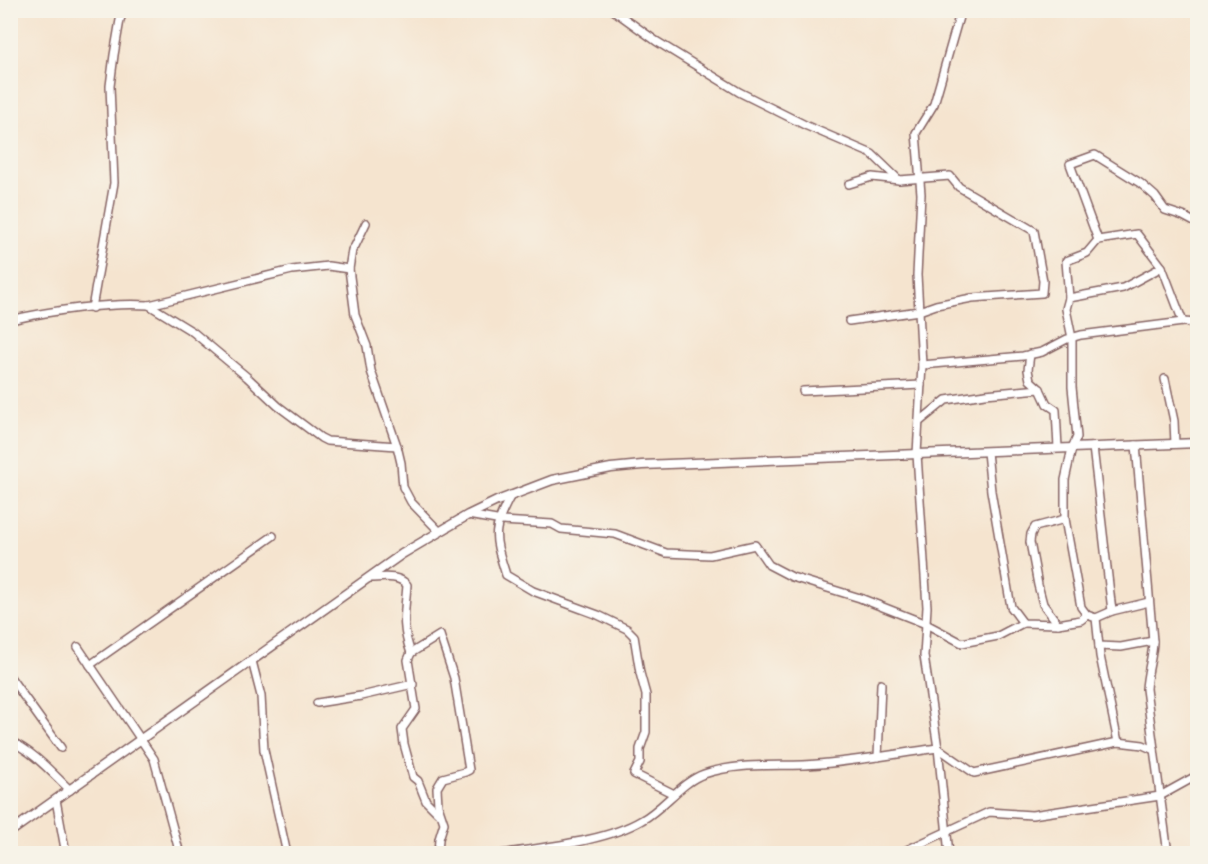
<svg xmlns="http://www.w3.org/2000/svg" width="1208" height="864" font-family="Sriracha,sans-serif">
	<style>
		.lines { fill: none; stroke-linecap: round; stroke-linejoin: round }
		.minor-casing { stroke: #866464; stroke-width: 10 }
		.tertiary-casing { stroke: #866464; stroke-width: 11 }
		.minor { stroke: #fff; stroke-width: 7 }
		.tertiary { stroke: #fff; stroke-width: 8 }
	</style>
	<rect width="100%" height="100%" fill="#f7f3e8"/>
	<filter id="ink" filterUnits="userSpaceOnUse"><feTurbulence type="fractalNoise" baseFrequency=".0167" numOctaves="2"/><feDisplacementMap in="SourceGraphic" scale="12" xChannelSelector="R" yChannelSelector="G"/><feConvolveMatrix kernelMatrix="1 2 1 2 8 2 1 2 1" color-interpolation-filters="sRGB"/></filter>
	<filter id="wash" filterUnits="userSpaceOnUse"><feTurbulence type="fractalNoise" baseFrequency=".008" numOctaves="4" result="noise"/><feDisplacementMap in="SourceGraphic" scale="24" xChannelSelector="R" yChannelSelector="G"/><feGaussianBlur stdDeviation="1.35" result="paint"/><feColorMatrix in="noise" values="0 0 0 0 0 0 0 0 0 0 0 0 0 0 0 0 0 1.4 0 .05"/><feComposite in="paint" operator="in"/></filter>
	<g filter="url(#wash)">
		<rect width="100%" height="100%" fill="#f5e4cf"/>
	</g>
	<g filter="url(#ink)">
		<g class="lines">
			<!-- minor casing -->
			<g class="minor-casing">
				<g id="minor">
					<polyline points="613,10 656,41 739,92 807,126 872,154 899,180 950,176 959,187 1034,231 1043,281 1042,293 972,298 936,305 919,311 849,321"/>
					<polyline points="849,184 872,177 899,180"/>
					<polyline points="366,223 355,246 352,250 349,269 355,315 367,346 371,371 397,446 401,463 403,487 411,502 440,532"/>
					<polyline points="1098,240 1070,164 1095,155 1140,183 1155,196 1165,210 1183,216 1198,224"/>
					<polyline points="1069,298 1066,261 1087,253 1098,240 1137,234 1162,267 1183,322 1198,323"/>
					<polyline points="149,305 193,332 247,377 278,406 321,438 327,441 397,446"/>
					<polyline points="92,308 114,183 110,86 114,55 120,20 124,10"/>
					<path d="M10 320C50 311 109 302 149 305L292 270 328 266 349 269"/>
					<polyline points="1030,354 1028,370 1030,380 1040,389 1047,404 1056,410 1058,448"/>
					<polyline points="922,365 1023,356 1042,352 1067,339 1081,335 1183,322"/>
					<polyline points="1165,379 1174,421 1175,444"/>
					<polyline points="803,391 921,385"/>
					<polyline points="919,422 946,400 985,394 1040,389"/>
					<path d="M1136 445 1153 641C1153 656 1147 671 1146 689L1168 854"/>
					<polyline points="1093,447 1112,611"/>
					<polyline points="987,452 991,491 1011,607 1023,623 1058,624"/>
					<path d="M511 495C491 532 494 536 506 575L533 591 598 615 627 629 634 636 640 673 646 695V732L640 749V762L634 774 674 794"/>
					<polyline points="468,515 502,521 552,524 561,529 615,534 666,553 710,555 755,545 769,565 792,577 860,598 926,624 962,643 998,636 1023,623"/>
					<polyline points="1065,519 1035,527 1031,534 1030,542 1038,585 1043,604 1058,624 1081,620 1087,615"/>
					<path d="M369 578C381 578 398 574 407 585 405 612 401 626 411 653L440 635 454 678 469 770 465 772 443 778 437 788 438 805 444 823 439 839 438 854"/>
					<polyline points="1096,618 1112,611 1149,602"/>
					<polyline points="1099,646 1121,647 1153,641"/>
					<polyline points="78,647 154,759 180,854"/>
					<polyline points="411,653 408,660 416,709 402,729 404,744 413,777 418,781 426,801 438,813"/>
					<polyline points="252,661 261,696 264,750 287,854"/>
					<polyline points="90,665 273,536"/>
					<polyline points="10,677 61,748"/>
					<polyline points="317,703 361,696 413,684"/>
					<path d="M10 741C34 752 51 772 70 790"/>
					<polyline points="1118,742 1100,656 1096,618 1087,615 1081,607 1065,519 1065,480 1072,448 1077,437 1072,387 1072,338 1066,309 1069,298 1123,288 1162,267"/>
					<polyline points="878,757 881,684"/>
					<polyline points="56,800 66,854"/>
					<path d="M501 854C544 847 605 842 642 820 663 809 681 782 704 774 736 763 769 766 803 765 848 763 893 754 938 748L974 773 1118 742 1143 745 1154 750"/>
					<polyline points="898,854 989,812 1032,815 1160,796 1198,775"/>
					<polyline points="949,854 938,748 924,656 927,607 917,454 922,365 917,275 921,194 916,133 934,104 961,10"/>
				</g>
			</g>
			<!-- tertiary casing -->
			<g class="tertiary-casing">
				<polyline id="tertiary" points="10,832 402,554 468,515 497,501 552,480 611,468 642,465 1198,443"/>
			</g>
			<!-- minor -->
			<use href="#minor" class="minor"/>
			<!-- tertiary -->
			<use href="#tertiary" class="tertiary"/>
		</g>
	</g>
	<!-- margin -->
	<rect width="1208" height="864" fill="none" stroke="#f7f3e8" stroke-width="36"/>
</svg>
